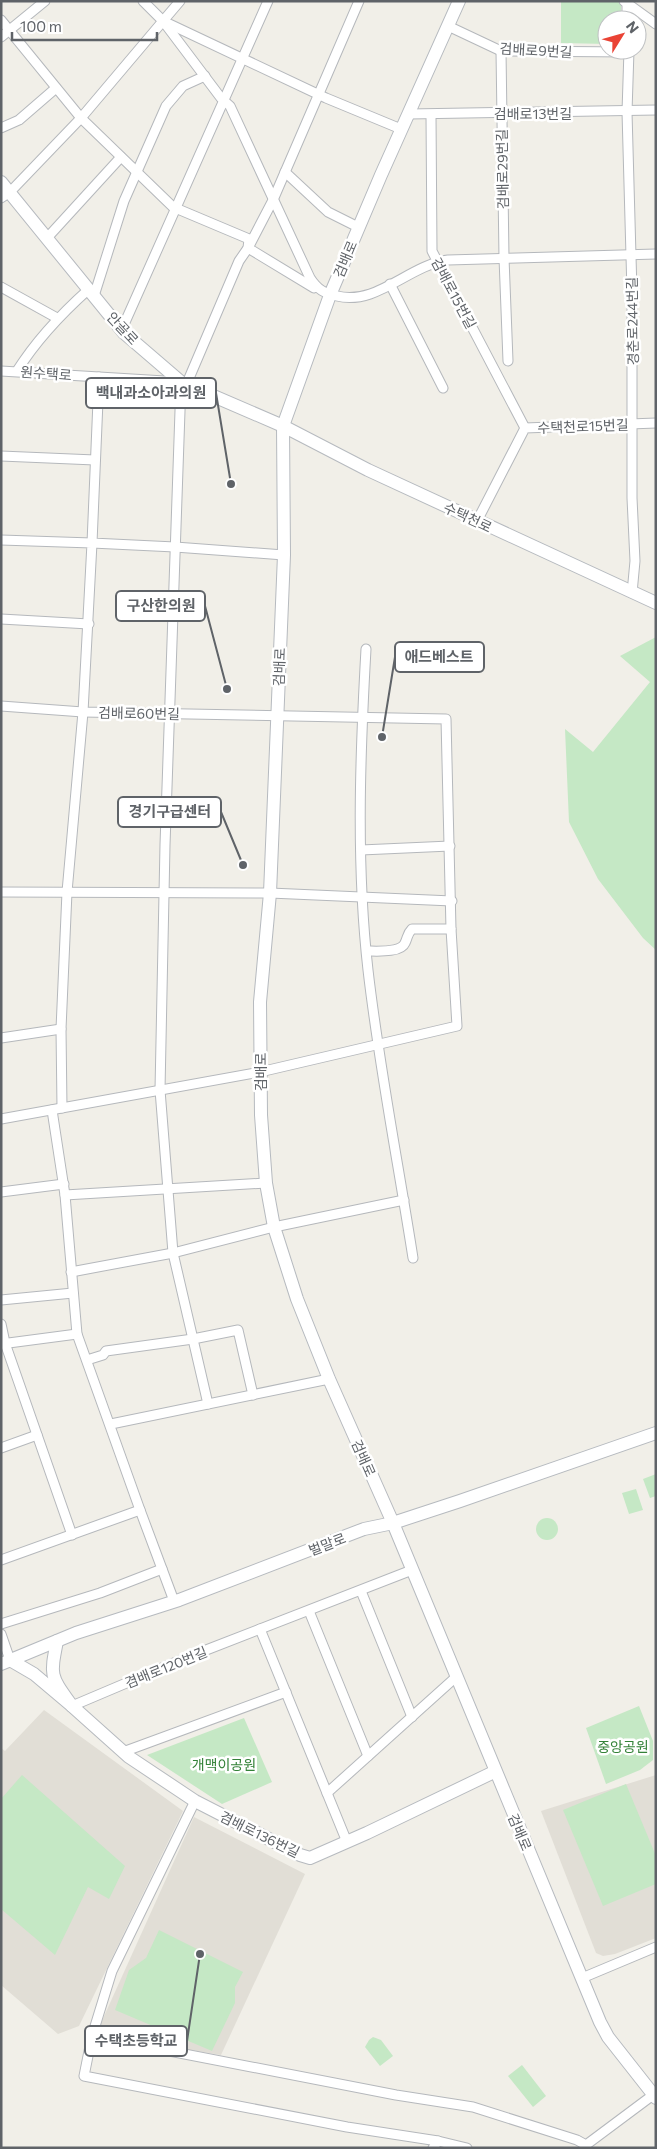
<svg xmlns="http://www.w3.org/2000/svg" width="657" height="2149" font-family="Commissioner,'Noto Sans KR',sans-serif">
	<style>
		.education { fill: #e1ded6 }
		.green { fill: #c5e8c5 }
		.lines { fill: none; stroke-linecap: round; stroke-linejoin: round }
		.street-casing { stroke: #b5b8bc; stroke-width: 11 }
		.secondary-casing { stroke: #b6babf; stroke-width: 14 }
		.street { stroke: #fff; stroke-width: 9 }
		.secondary { stroke: #fff; stroke-width: 12 }
		.labels { text-anchor: middle; dominant-baseline: central; stroke-width: 5; stroke-linejoin: round; paint-order: stroke }
		.street-label { font-size: 14px; fill: #5f6368; stroke: #fff }
		.park-label { font-size: 14px; fill: #348238; stroke: #fff }
		.leader { fill: none; stroke: #5f6368; stroke-width: 2 }
		.callout-dot { fill: #5f6368; stroke: #fff; stroke-width: 2 }
		.callout { fill: #fff; stroke: #5f6368; stroke-width: 2 }
		.callout-label { font-size: 15px; text-anchor: middle; font-weight: bold; fill: #5f6368 }
	</style>
	<rect width="100%" height="100%" fill="#f1efe8"/>
	<!-- education -->
	<g class="education">
		<polygon points="44,1710 183,1811 79,2026 58,2034 1,1985 1,1748 5,1751"/>
		<polygon points="656,1775 656,1938 615,1954 603,1956 596,1953 541,1811"/>
		<polygon points="194,1817 305,1874 221,2055 96,2034"/>
	</g>
	<!-- green -->
	<g class="green">
		<polygon points="561,1 617,1 621,4 621,20 607,20 607,44 561,43"/>
		<polygon points="656,637 656,950 643,938 598,879 569,822 565,729 593,752 650,682 620,656"/>
		<polygon points="656,1474 656,1496 650,1498 643,1479"/>
		<polygon points="636,1489 643,1510 629,1514 622,1493"/>
		<circle cx="547" cy="1529" r="11"/>
		<polygon points="639,1706 653,1741 653,1760 640,1770 606,1784 586,1728"/>
		<polygon points="244,1718 272,1782 222,1804 147,1755"/>
		<polygon points="22,1775 125,1866 109,1899 88,1887 55,1955 1,1909 1,1799"/>
		<polygon points="626,1784 656,1856 656,1884 603,1906 563,1810"/>
		<polygon points="159,1930 243,1972 235,1987 235,2003 212,2051 115,2010 129,1970 146,1958"/>
		<polygon points="373,2037 381,2040 393,2056 380,2066 365,2047 369,2040"/>
		<polygon points="522,2065 546,2096 533,2107 508,2076"/>
	</g>
	<g class="lines">
		<!-- street casing -->
		<g class="street-casing">
			<g id="street">
				<path d="M143 1 163 21 221 98 230 106 310 278C318 290 324 293 337 296 377 306 409 265 448 260L656 254"/>
				<polyline points="180,1 163,21 326,98 401,129"/>
				<polyline points="624,1 656,24"/>
				<polyline points="1,20 81,118 173,207 249,239 248,248 239,261 187,383"/>
				<polyline points="627,20 627,1"/>
				<polyline points="448,26 501,51 629,52"/>
				<polyline points="1,37 45,1"/>
				<polyline points="629,50 627,112 632,292 632,498 635,561 632,593"/>
				<polyline points="501,51 504,258 508,361"/>
				<polyline points="409,114 656,110"/>
				<polyline points="431,115 432,251 525,428"/>
				<polyline points="1,128 19,120 56,88"/>
				<polyline points="285,172 328,212 358,227"/>
				<polyline points="1,198 10,192 81,118 163,21"/>
				<polyline points="47,238 121,157"/>
				<polyline points="390,284 443,388"/>
				<polyline points="1,287 57,318"/>
				<polyline points="314,288 248,248 273,200 359,1"/>
				<polyline points="94,296 124,201 166,106 183,86 205,76"/>
				<polyline points="122,329 268,1"/>
				<polyline points="1,371 181,382 165,845 160,1090 173,1253 208,1404"/>
				<path d="M17 371C37 339 61 314 89 289"/>
				<polyline points="99,377 92,543 175,547 284,555"/>
				<polyline points="1,456 95,460"/>
				<polyline points="477,521 525,428 656,423"/>
				<polyline points="1,540 92,543 83,712 67,892 61,1029 62,1108"/>
				<polyline points="1,619 89,624"/>
				<path d="M366 649C360 756 356 864 368 970 379 1066 398 1162 413 1258"/>
				<polyline points="1,706 83,712 446,719 451,929 457,1026 260,1072 1,1119"/>
				<polyline points="361,850 450,846"/>
				<polyline points="1,892 270,893 452,901"/>
				<path d="M367 951C376 951 401 953 405 943 408 937 407 934 412 929H451"/>
				<polyline points="1,1038 61,1029"/>
				<polyline points="52,1110 65,1195 77,1334 140,1510 174,1601"/>
				<polyline points="1,1192 64,1184"/>
				<polyline points="65,1195 266,1183"/>
				<polyline points="71,1272 173,1253 274,1227 404,1200"/>
				<polyline points="1,1300 73,1293"/>
				<polyline points="1,1324 5,1343 72,1535"/>
				<polyline points="1,1344 77,1334"/>
				<polyline points="87,1360 103,1355 106,1351 193,1339 238,1330 253,1395"/>
				<polyline points="111,1424 329,1379"/>
				<polyline points="1,1448 37,1435"/>
				<polyline points="1,1560 140,1510"/>
				<polyline points="361,1591 412,1717"/>
				<polyline points="309,1611 368,1756"/>
				<polyline points="1,1624 100,1593 162,1569"/>
				<polyline points="260,1629 347,1842"/>
				<polyline points="1,1634 10,1660"/>
				<polyline points="72,1706 183,1659 412,1570"/>
				<polyline points="123,1752 286,1692"/>
				<polyline points="327,1793 456,1677"/>
				<polyline points="195,1801 112,1971 92,2036 396,2095 473,2107 577,2140 586,2145 653,2095"/>
				<polyline points="582,1978 656,1947"/>
				<polyline points="92,2036 84,2076 347,2127 438,2141 433,2148"/>
				<polyline points="438,2141 467,2148"/>
			</g>
		</g>
		<!-- secondary casing -->
		<g class="secondary-casing">
			<g id="secondary">
				<polyline points="459,1 381,175 330,295 283,426 284,555 270,893 260,1002 261,1115 266,1183 274,1227 297,1299 329,1379 393,1523 600,2022 608,2037 656,2098"/>
				<polyline points="1,182 124,333 181,382 283,426 368,470 656,603"/>
				<path d="M10 1660 34 1674 72 1706C50 1675 50 1677 57 1641"/>
				<polyline points="1,1664 76,1633 179,1600 364,1529 393,1523 460,1501 656,1433"/>
				<polyline points="72,1706 129,1757 195,1801 300,1855 310,1858 367,1833 494,1772"/>
			</g>
		</g>
		<!-- street -->
		<use href="#street" class="street"/>
		<!-- secondary -->
		<use href="#secondary" class="secondary"/>
	</g>
	<g class="labels">
		<!-- street labels -->
		<g class="street-label">
			<text transform="translate(536 50) rotate(3)">검배로9번길</text>
			<text x="533" y="113">검배로13번길</text>
			<text transform="translate(502 169) rotate(-91)">검배로29번길</text>
			<text transform="translate(345 259) rotate(-67)">검배로</text>
			<text transform="translate(454 293) rotate(62)">검배로15번길</text>
			<text transform="translate(632 321) rotate(-91)">경춘로244번길</text>
			<text transform="translate(123 328) rotate(47)">안골로</text>
			<text transform="translate(46 373) rotate(4)">원수택로</text>
			<text transform="translate(583 426) rotate(-2)">수택천로15번길</text>
			<text transform="translate(468 517) rotate(25)">수택천로</text>
			<text transform="translate(279 667) rotate(-88)">검배로</text>
			<text transform="translate(139 713) rotate(1)">검배로60번길</text>
			<text transform="translate(260 1072) rotate(-90)">검배로</text>
			<text transform="translate(364 1458) rotate(66)">검배로</text>
			<text transform="translate(327 1544) rotate(-21)">벌말로</text>
			<text transform="translate(166 1667) rotate(-22)">겸배로120번길</text>
			<text transform="translate(520 1832) rotate(67)">검배로</text>
			<text transform="translate(260 1834) rotate(26)">겸배로136번길</text>
		</g>
		<!-- park labels -->
		<g class="park-label">
			<text x="623" y="1746">중앙공원</text>
			<text x="224" y="1764">개맥이공원</text>
		</g>
	</g>
	<!-- callouts -->
	<path class="leader" d="M231 484L216 393M227 689L205 606M382 737L395 657M243 865L221 812M200 1954L187 2041"/>
	<g class="callout-dot">
		<circle cx="231" cy="484" r="5"/>
		<circle cx="227" cy="689" r="5"/>
		<circle cx="382" cy="737" r="5"/>
		<circle cx="243" cy="865" r="5"/>
		<circle cx="200" cy="1954" r="5"/>
	</g>
	<g class="callout">
		<rect x="86" y="378" width="130" height="30" rx="5"/>
		<rect x="116" y="591" width="89" height="30" rx="5"/>
		<rect x="395" y="642" width="89" height="30" rx="5"/>
		<rect x="118" y="797" width="103" height="30" rx="5"/>
		<rect x="85" y="2026" width="102" height="30" rx="5"/>
	</g>
	<g class="callout-label">
		<text x="151" y="398">백내과소아과의원</text>
		<text x="161" y="611">구산한의원</text>
		<text x="439" y="662">애드베스트</text>
		<text x="170" y="817">경기구급센터</text>
		<text x="136" y="2046">수택초등학교</text>
	</g>
	<!-- border -->
	<rect width="657" height="2149" fill="none" stroke="#5f6368" stroke-width="5"/>
	<!-- north arrow -->
	<g transform="translate(622 35) rotate(53)"><circle r="24" fill="#ffffff" stroke="#bfc1c3"/>
	<path d="M0-4L9 19L0 12L-9 19Z" fill="#ea4335"/>
	<text y="-8" font-size="14" font-weight="bold" text-anchor="middle" fill="#5f6368">N</text>
	</g>
	<!-- scale -->
	<path d="M12 32v8h145v-8" fill="none" stroke="#5f6368" stroke-width="2.5"/>
	<text x="20" y="32" font-size="15" fill="#5f6368" stroke="#ffffff" stroke-width="4" paint-order="stroke">100 m</text>
</svg>
